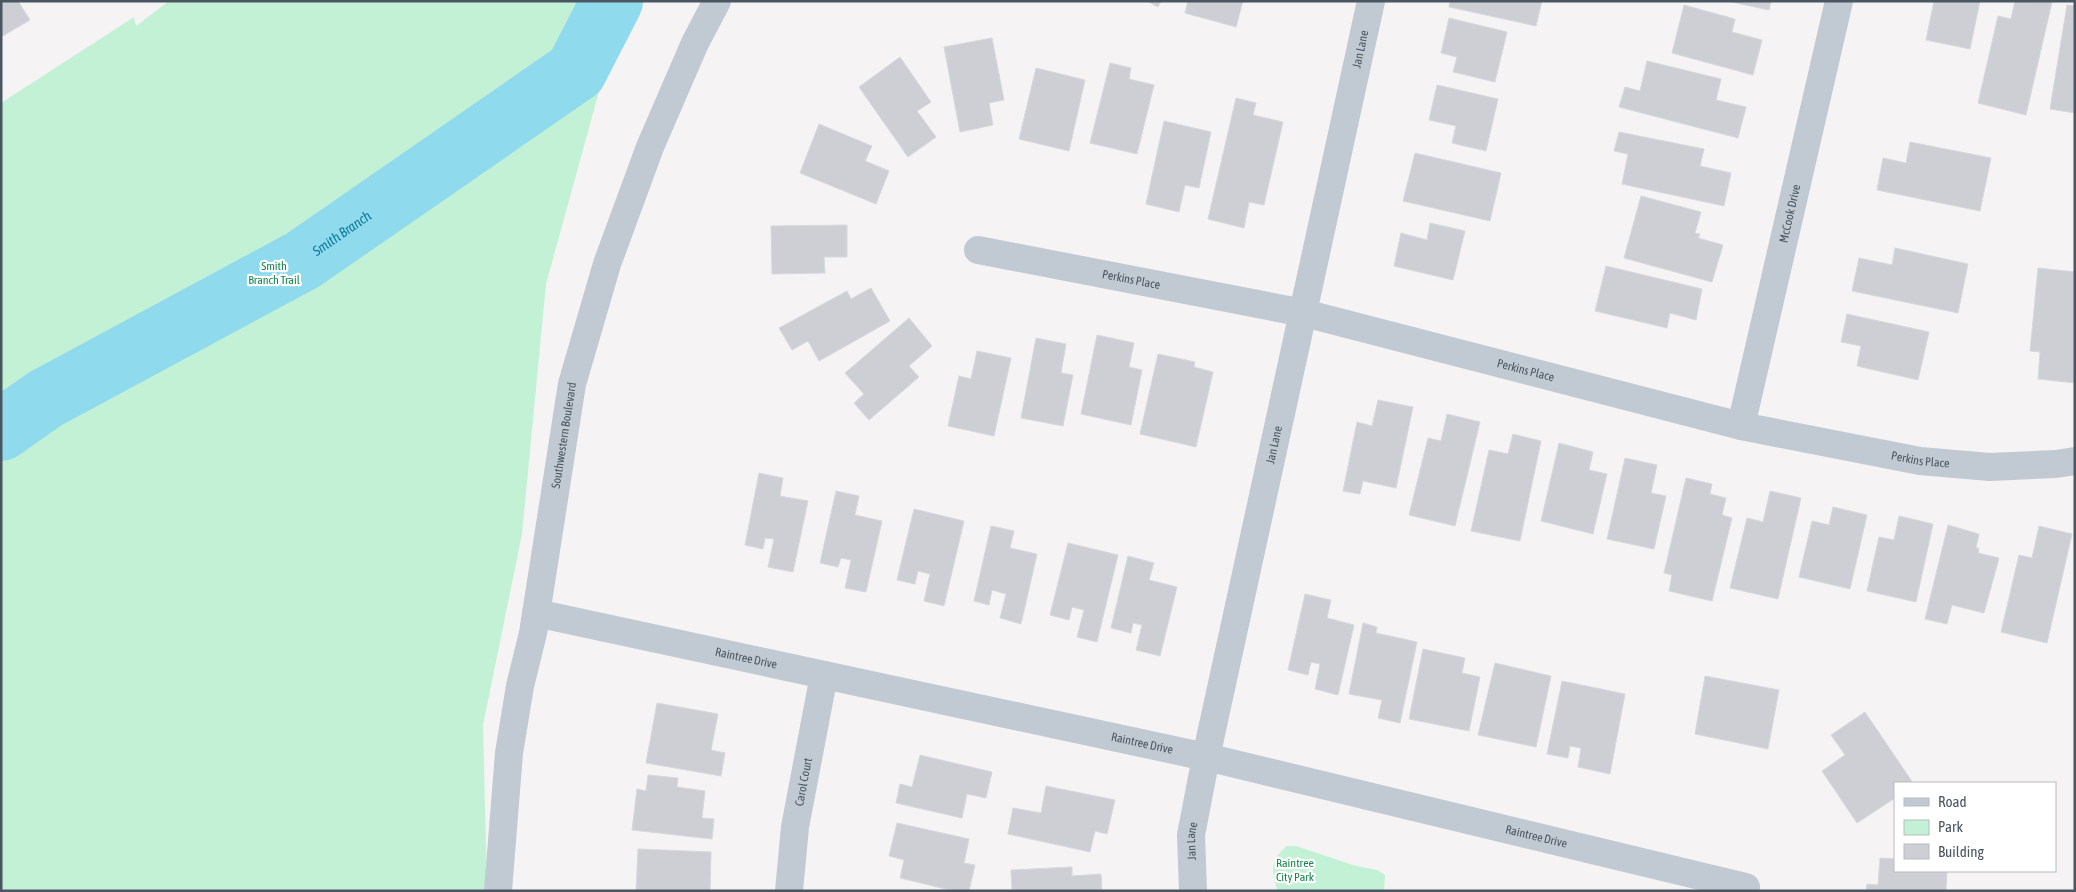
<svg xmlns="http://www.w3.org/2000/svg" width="2076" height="892" font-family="'Asap Condensed',sans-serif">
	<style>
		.green { fill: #c3f1d5 }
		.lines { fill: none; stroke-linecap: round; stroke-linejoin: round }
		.river { stroke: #90daee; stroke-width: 62 }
		.building { fill: #cdcfd5; stroke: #d7d9de }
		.minor { stroke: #c1cad2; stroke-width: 28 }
		.tertiary { stroke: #c1cad2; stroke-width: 28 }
		.labels { text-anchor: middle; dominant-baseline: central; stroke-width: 4.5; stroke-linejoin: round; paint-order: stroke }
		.street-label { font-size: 12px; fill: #4a5661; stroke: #fff }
		.park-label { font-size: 12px; fill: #17864f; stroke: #fff }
		.water-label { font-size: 14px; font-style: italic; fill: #0c7c9b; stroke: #fff }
	</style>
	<rect width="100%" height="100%" fill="#f5f3f3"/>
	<!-- green -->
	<g class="green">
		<polygon points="169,1 624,1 546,284 522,534 483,725 487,891 1,891 1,103 134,17 136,26"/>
		<path d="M1287 846H1296L1356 866 1377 870 1385 875 1384 891H1278C1271 872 1270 860 1287 846Z"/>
	</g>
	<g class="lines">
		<!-- river -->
		<path class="river" id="s1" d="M1 430 45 399 303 260 576 71 612 1"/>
	</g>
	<!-- building -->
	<g class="building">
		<polygon points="1,1 18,1 30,20 1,37"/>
		<polygon points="1147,1 1161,1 1158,7"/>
		<polygon points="1188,1 1243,1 1236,27 1185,13"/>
		<polygon points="1450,1 1542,1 1536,26 1449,7"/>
		<polygon points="1727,1 1771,1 1769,10"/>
		<polygon points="1934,1 1980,1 1970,49 1926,40"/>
		<polygon points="2015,1 2052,2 2026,115 1978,103 1998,16 2011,19"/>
		<polygon points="1684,5 1735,19 1732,32 1762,40 1753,75 1672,53"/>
		<polygon points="2067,5 2075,6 2075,113 2050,109"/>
		<polygon points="1449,18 1507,32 1495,82 1453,72 1457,57 1441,53"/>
		<polygon points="992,38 1004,100 989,103 993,125 960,132 944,47"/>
		<polygon points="900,57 931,102 917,111 936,137 908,157 859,87"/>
		<polygon points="1647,61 1721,79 1716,100 1746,107 1738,138 1619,107 1625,87 1640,91"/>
		<polygon points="1110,63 1131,68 1129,79 1154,85 1137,154 1090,143"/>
		<polygon points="1036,68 1085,80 1069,151 1019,139"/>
		<polygon points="1437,85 1498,99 1486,151 1452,143 1456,126 1429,120"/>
		<polygon points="1236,98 1256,103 1253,115 1283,122 1264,205 1249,202 1244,228 1208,219"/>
		<polygon points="1164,121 1211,132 1199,188 1185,185 1179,212 1146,204"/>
		<polygon points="819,124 872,146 865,161 889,171 876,204 800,173"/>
		<polygon points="1619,132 1704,149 1700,166 1731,173 1724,206 1622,184 1628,154 1614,151"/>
		<polygon points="1910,142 1991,158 1980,211 1877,190 1883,158 1906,163"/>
		<polygon points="1415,153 1501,173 1490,221 1403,201"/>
		<polygon points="1641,196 1701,212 1695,233 1700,234 1698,238 1723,245 1712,282 1624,258"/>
		<polygon points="1430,223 1465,231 1453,280 1394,266 1401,233 1427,240"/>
		<polygon points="847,225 847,257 824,257 825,273 772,274 771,226"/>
		<polygon points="1895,248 1968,264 1958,313 1852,291 1859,258 1892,265"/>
		<polygon points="1606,266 1702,289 1696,320 1670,313 1667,328 1595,311"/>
		<polygon points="2038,268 2075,272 2075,383 2038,379 2040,352 2030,351"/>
		<polygon points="871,288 890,321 819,361 808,341 792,350 779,328 847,291 851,299"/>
		<polygon points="1847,314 1929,332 1918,380 1857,366 1861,346 1841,342"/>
		<polygon points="909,318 932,346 909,366 919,377 869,420 854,403 864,394 845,373"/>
		<polygon points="1097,335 1134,343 1129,367 1142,370 1131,425 1081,414"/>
		<polygon points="1036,338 1066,344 1061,373 1073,375 1063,426 1021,418"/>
		<polygon points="977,351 1011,358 994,436 948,426 959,376 971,379"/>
		<polygon points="1158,354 1195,362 1194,367 1213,372 1196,447 1140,434"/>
		<polygon points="1378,400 1413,407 1396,488 1363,481 1360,494 1343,491 1357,422 1372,426"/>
		<polygon points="1447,414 1480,422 1455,526 1409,515 1428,438 1441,441"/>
		<polygon points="1513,434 1541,441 1520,541 1471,531 1489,450 1508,454"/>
		<polygon points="1559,443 1593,452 1589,470 1607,474 1593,534 1541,521"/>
		<polygon points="1625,458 1657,465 1651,493 1666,496 1654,549 1607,539"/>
		<polygon points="759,473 783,478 780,496 808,501 793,572 768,567 774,539 765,538 763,549 745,545"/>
		<polygon points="1686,478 1712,484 1710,494 1726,498 1722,515 1732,518 1712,601 1669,591 1672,575 1664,573"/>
		<polygon points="836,491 859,496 855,515 882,521 866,592 845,588 851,560 841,558 838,567 820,563"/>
		<polygon points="1770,491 1801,498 1778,599 1730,588 1747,518 1763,522"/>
		<polygon points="1833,507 1867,515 1850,589 1799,577 1812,521 1829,525"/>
		<polygon points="914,509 964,521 944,606 924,601 930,574 918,571 915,584 897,580"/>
		<polygon points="1899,516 1933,524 1916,602 1867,591 1879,537 1894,540"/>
		<polygon points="1948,525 1979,534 1976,548 1979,548 1978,553 1999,558 1984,613 1952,605 1947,624 1925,619"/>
		<polygon points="991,526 1014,531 1010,548 1037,554 1021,624 1000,618 1006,594 992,590 989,605 974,601"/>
		<polygon points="2039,526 2072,534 2047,643 2001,632 2019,555 2032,558"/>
		<polygon points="1068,543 1118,555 1097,642 1077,637 1084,610 1072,607 1069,620 1050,615"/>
		<polygon points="1128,556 1154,563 1149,580 1177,587 1160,656 1136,650 1142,625 1133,623 1131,633 1111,628"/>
		<polygon points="1305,594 1331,600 1327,618 1354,625 1338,695 1315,689 1320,664 1311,662 1308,675 1288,670"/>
		<polygon points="1363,623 1377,627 1376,633 1417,642 1400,723 1378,718 1382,700 1349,694"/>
		<polygon points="1423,649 1465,658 1462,673 1480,677 1469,731 1409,719"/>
		<polygon points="1495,663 1551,676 1536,747 1478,735"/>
		<polygon points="1705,676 1779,690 1768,749 1695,734"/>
		<polygon points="1562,681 1625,694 1610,774 1578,767 1581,748 1570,746 1568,758 1547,754"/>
		<polygon points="657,703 718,714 711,750 725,753 721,776 646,763"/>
		<polygon points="1865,712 1913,783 1895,783 1895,798 1857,823 1822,771 1845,755 1831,735"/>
		<polygon points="920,755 992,772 986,798 967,794 962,818 896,803 900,784 912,787"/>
		<polygon points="648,775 678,778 677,787 705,791 702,818 714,819 712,839 632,830 637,789 646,791"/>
		<polygon points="1046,786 1115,800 1107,834 1095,831 1090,852 1008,834 1013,808 1041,813"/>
		<polygon points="897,823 969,839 964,863 975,865 969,891 954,891 900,878 904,860 889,856"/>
		<polygon points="638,849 711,852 710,891 636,891"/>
		<polygon points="1880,858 1895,859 1895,871 1947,871 1946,891 1866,891 1867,884 1878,885"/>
		<polygon points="1072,867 1072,876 1101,874 1102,891 1012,891 1011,870"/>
	</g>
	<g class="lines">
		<!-- minor -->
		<g class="minor">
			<path id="s2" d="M978 250 1304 313 1741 426 1920 461 1990 467 2056 464 2075 461"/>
			<path id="s3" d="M1741 426 1839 1"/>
			<path id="s4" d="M536 613 1206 757 1746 887"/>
			<path id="s5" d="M789 891 795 827 824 675"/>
			<path id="s6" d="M1193 891 1191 835 1206 757 1371 1"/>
		</g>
		<!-- tertiary -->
		<path class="tertiary" id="s7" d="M498 891 509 753 520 686 533 633 572 384 607 264 650 147 695 43 717 1"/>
	</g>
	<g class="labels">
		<!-- street labels -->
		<g class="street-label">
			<text stroke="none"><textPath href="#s6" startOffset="860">Jan Lane</textPath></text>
			<text stroke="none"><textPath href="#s3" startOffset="218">McCook Drive</textPath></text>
			<text stroke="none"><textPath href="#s2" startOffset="156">Perkins Place</textPath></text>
			<text stroke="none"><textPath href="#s2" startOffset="561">Perkins Place</textPath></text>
			<text stroke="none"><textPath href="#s7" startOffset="461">Southwestern Boulevard</textPath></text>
			<text stroke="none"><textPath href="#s6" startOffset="455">Jan Lane</textPath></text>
			<text stroke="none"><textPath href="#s2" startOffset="966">Perkins Place</textPath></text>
			<text stroke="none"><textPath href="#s4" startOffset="215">Raintree Drive</textPath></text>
			<text stroke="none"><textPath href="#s4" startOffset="620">Raintree Drive</textPath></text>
			<text stroke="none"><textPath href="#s5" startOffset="110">Carol Court</textPath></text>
			<text stroke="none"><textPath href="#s4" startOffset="1025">Raintree Drive</textPath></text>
			<text stroke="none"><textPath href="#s6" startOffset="50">Jan Lane</textPath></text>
		</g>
		<!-- park labels -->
		<g class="park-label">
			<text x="274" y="266">Smith<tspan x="274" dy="14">Branch Trail</tspan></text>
			<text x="1295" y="863">Raintree<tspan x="1295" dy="14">City Park</tspan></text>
		</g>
		<!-- water labels -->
		<g class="water-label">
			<text stroke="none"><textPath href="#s1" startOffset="394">Smith Branch</textPath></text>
		</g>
	</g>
	<!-- border -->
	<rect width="2076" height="892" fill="none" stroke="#4a5661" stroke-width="5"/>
	<!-- legend -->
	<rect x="1894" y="782" width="162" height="90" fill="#ffffff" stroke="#b7bbc0"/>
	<rect x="1904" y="798" width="25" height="8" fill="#c1cad2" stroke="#b7bbc0"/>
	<text x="1938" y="807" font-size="15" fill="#4a5661">Road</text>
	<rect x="1904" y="820" width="25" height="15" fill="#c3f1d5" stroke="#b7bbc0"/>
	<text x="1938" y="832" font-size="15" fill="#4a5661">Park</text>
	<rect x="1904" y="844" width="25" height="15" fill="#cdcfd5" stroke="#b7bbc0"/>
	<text x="1938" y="857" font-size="15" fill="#4a5661">Building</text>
</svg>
